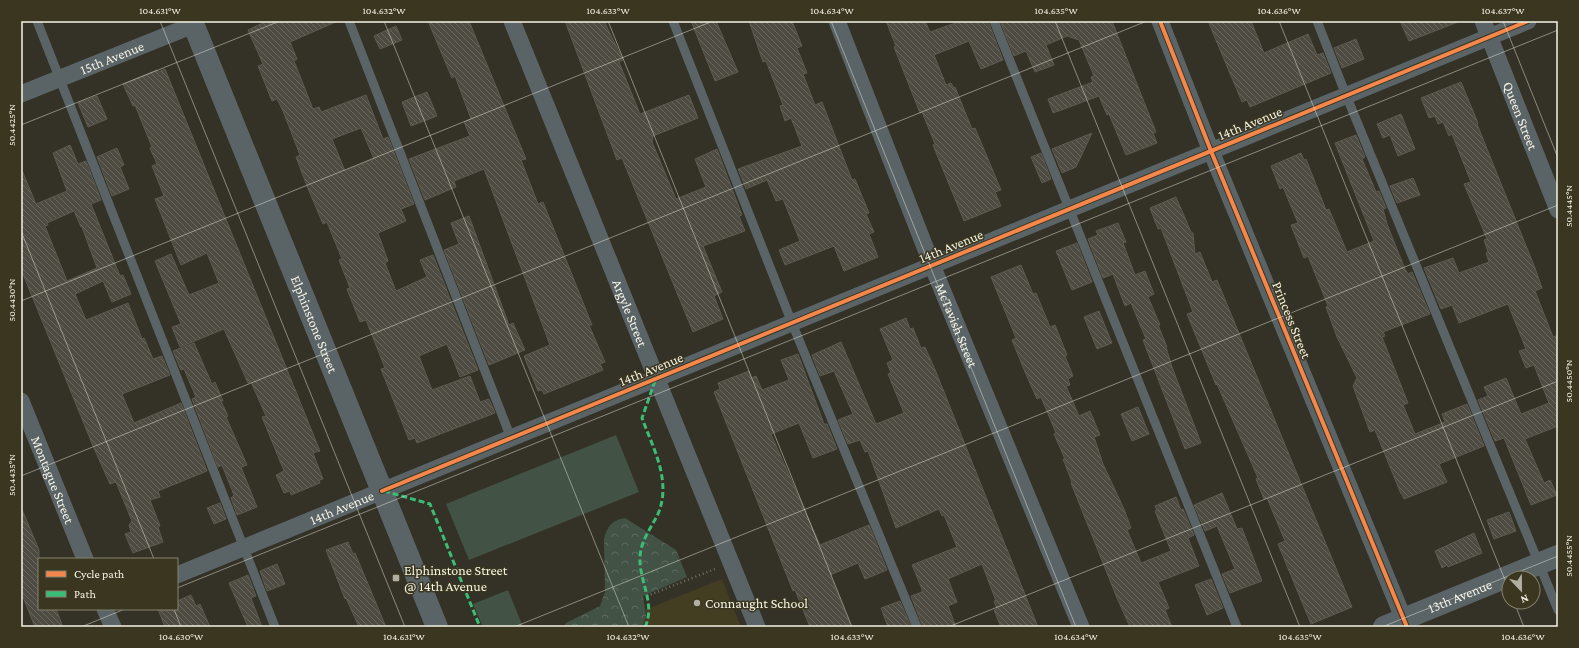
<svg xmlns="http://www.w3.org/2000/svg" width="1579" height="648" font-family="'Crimson Pro',serif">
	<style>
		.built { fill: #433d22 }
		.grass { fill: #425244 }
		.park { fill: url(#park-crowns) }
		.building { fill: url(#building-back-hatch); stroke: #5c5a50; fill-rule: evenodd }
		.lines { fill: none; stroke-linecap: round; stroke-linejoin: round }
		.path { stroke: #6a706f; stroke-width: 2.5; stroke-dasharray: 1 3; stroke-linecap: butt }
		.service { stroke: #5a6467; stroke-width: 9 }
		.minor { stroke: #5a6467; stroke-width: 17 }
		.tertiary { stroke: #5a6467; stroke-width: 22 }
		.quiet { stroke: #3abd76; stroke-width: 3; stroke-dasharray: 6 3; stroke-linecap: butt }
		.cycleway-casing { stroke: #3a3620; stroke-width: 6 }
		.cycleway { stroke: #f5874c; stroke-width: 4 }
		.ticks { fill: none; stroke: #f5f3e5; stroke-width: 1; stroke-opacity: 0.45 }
		.poi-dot { fill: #b1afa2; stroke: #3a3620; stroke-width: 1.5 }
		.labels { text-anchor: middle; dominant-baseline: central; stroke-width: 3; stroke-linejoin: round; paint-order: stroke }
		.street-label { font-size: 14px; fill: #f5f3e5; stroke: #3a3620 }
		.poi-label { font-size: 14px; fill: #f5f3e5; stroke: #3a3620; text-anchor: start }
		.neatline { fill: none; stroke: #f5f3e5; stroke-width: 1.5 }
		.ticks-label { font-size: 10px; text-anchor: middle; fill: #f5f3e5 }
	</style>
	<defs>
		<pattern id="park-crowns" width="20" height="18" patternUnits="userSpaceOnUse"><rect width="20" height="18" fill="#425244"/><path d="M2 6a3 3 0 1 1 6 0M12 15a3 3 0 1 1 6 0" fill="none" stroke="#5e6b5f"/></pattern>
		<pattern id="building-back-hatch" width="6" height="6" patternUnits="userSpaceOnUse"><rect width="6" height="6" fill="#4e4c42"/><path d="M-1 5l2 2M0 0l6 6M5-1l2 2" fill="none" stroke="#68665d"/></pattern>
	</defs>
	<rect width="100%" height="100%" fill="#343226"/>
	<!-- built -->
	<polygon class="built" points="722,579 741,627 602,627"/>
	<!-- grass -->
	<g class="grass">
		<polygon points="616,435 639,492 469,560 446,504"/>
		<polygon points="508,590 523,627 483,627 473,604"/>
	</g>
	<!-- park -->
	<path class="park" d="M625 518 676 550 687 577 643 596 646 616 642 627H563L566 623 600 606 605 592 604 539C607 527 612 520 625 518Z"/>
	<!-- building -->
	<g class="building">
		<path d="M267 21H338L290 42 297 59 294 61 313 109 319 107 321 112 366 95 383 139 388 137 414 204 401 209 406 221 378 233 388 261 385 263 396 291 427 277 420 260 433 255 478 370 460 377 447 344 419 356 432 390 470 376 480 402 489 399 495 413 417 443 415 438 409 440 381 369 385 368 366 320 360 322 347 289 350 288 339 260 342 259 327 222 323 224 307 186 296 157 300 155 283 111 277 99 272 101 258 66 263 64 248 30ZM361 128 374 159 345 171 332 139Z"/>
		<polygon points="428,21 469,21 526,159 521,160 538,204 543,202 592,325 589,325 605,362 600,364 603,370 544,394 542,390 538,391 524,356 550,345 484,169 454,181 456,187 425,200 409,159 470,136 464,122 471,119 455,76 452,78"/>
		<polygon points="565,21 604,21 623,60 619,62 640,114 689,95 698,118 653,136 652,142 676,199 706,187 695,159 717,149 742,215 739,216 745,231 703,246 722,292 714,296 723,319 693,332 622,158 617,160"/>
		<polygon points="691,21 716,21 738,72 715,81"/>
		<polygon points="749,21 792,21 802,46 797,48 807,73 803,74 815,105 822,102 852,180 855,179 869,213 866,214 874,232 869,234 878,257 844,271 834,246 785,265 779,250 800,241 783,199 776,201 767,180 746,189 738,169 802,146 791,118 785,121 780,106 783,105 766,61 763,62"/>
		<polygon points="886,21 925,21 930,32 961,21 988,21 1003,60 981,69 969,41 934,55 946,85 951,83 954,88 955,87 972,129 975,128 1001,190 995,192 1001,206 964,221 933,145 935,144 922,112 920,113 894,47 896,46"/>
		<polygon points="1000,21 1112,21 1156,132 1153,133 1157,143 1126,155 1109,114 1107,115 1099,96 1053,113 1048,99 1093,82 1091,77 1094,76 1079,40 1067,36 1046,45 1054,65 1035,72 1026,51 1014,56"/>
		<polygon points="1208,21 1251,21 1264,53 1308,34 1317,55 1323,53 1331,73 1250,107 1247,100 1242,102"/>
		<polygon points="1400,21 1458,21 1458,22 1409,41"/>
		<polygon points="396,26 402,40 380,49 374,36"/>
		<polygon points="1356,39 1364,59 1342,68 1334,48"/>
		<polygon points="165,69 320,451 313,453 323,479 319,480 320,483 291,495 290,491 284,493 276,475 284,471 262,417 266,416 251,382 248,383 224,329 180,347 172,327 181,324 155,261 171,254 189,295 219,283 207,253 181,265 155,199 164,196 152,166 157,164 150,148 152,147 135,105 133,106 123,84 157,70 158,72"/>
		<polygon points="1461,82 1478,123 1477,124 1535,268 1542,288 1535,291 1553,337 1558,335 1558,426 1525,439 1544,483 1550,480 1557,495 1531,505 1504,438 1495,441 1478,400 1488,396 1484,387 1506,378 1521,414 1549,403 1534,365 1526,368 1519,351 1526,349 1508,304 1459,323 1452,305 1441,309 1424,268 1453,258 1459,273 1489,262 1486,253 1488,252 1484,240 1487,239 1464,184 1471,182 1452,134 1449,136 1443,122 1438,124 1435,116 1429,118 1421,98"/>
		<polygon points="427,92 437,116 411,126 402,102"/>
		<polygon points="97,96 107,119 88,127 78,103"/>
		<polygon points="1401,114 1415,149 1398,156 1390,135 1383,138 1377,124"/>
		<polygon points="1092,133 1076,167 1062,173 1052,149"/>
		<polygon points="1356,135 1365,157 1362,159 1376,192 1379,191 1386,208 1383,209 1387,224 1405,269 1408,274 1412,272 1430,314 1383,332 1385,336 1382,337 1408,403 1403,405 1415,434 1445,422 1442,414 1467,404 1484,446 1439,464 1447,482 1404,499 1402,494 1401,494 1375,430 1370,432 1353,386 1357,378 1337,337 1326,307 1328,306 1308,256 1304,258 1291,225 1298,223 1283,187 1280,189 1271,166 1301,153 1304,160 1306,159 1326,210 1329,209 1347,252 1374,241 1335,143"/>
		<path d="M70 145 78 164 86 161 101 200 91 204 120 276 123 275 131 294 112 302 103 281 75 294 86 320 128 303 142 339 144 338 153 359 162 356 170 375 122 394 134 423 181 403 207 471 158 491 160 497 150 500 160 526 158 527 163 542 133 553 125 534 131 532 129 525 132 521 116 482 110 484 93 446 21 269V168L36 204 67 191 53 153ZM74 211 81 227H82L97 268 67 281 45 226 48 225 47 223Z"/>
		<polygon points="117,148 124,165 120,167 129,189 112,196 97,157"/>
		<polygon points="1041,153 1051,179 1042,183 1031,157"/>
		<polygon points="1413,178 1420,195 1397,203 1390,186"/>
		<polygon points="1176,197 1191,232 1193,233 1195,254 1200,252 1212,282 1217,280 1352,607 1311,624 1278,544 1285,541 1267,498 1264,499 1256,479 1258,478 1217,384 1216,385 1187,314 1193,312 1161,228 1158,229 1150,208"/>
		<polygon points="469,216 509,325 513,323 525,350 489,365 444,250 459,244 451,223"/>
		<polygon points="1118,223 1126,242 1123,243 1135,275 1145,271 1154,294 1148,297 1160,325 1158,325 1167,347 1166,347 1172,367 1201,443 1185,449 1143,340 1146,339 1131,303 1125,306 1113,274 1103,278 1088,239 1098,235 1096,231"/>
		<polygon points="1077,243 1092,282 1072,290 1056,251"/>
		<polygon points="1021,265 1033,294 1036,293 1050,327 1055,325 1067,355 1065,356 1073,376 1068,379 1070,385 1066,386 1079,416 1090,411 1100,435 1094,437 1103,464 1124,509 1131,528 1127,530 1141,563 1171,551 1155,511 1157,510 1155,506 1176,497 1181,510 1183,509 1194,535 1188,538 1199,566 1158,582 1169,608 1165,610 1172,627 1130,627 1117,598 1071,483 1072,482 1063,459 1065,459 1054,434 1056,433 1041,397 1037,399 1025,372 1012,340 1016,338 991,277"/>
		<polygon points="1099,311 1112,343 1097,349 1084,317"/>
		<polygon points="906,318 910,329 913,328 921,348 925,347 936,372 1038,627 1001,627 994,610 997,609 994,601 996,601 982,564 948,579 957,602 948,606 956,627 923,627 911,596 922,592 922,589 912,565 957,547 944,515 942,516 939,509 896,528 868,451 865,452 860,440 848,444 838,420 853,414 834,371 820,376 812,355 841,342 876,424 904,413 888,374 891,373 887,363 893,360 880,329"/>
		<polygon points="194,343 212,384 215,382 223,401 221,401 228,416 226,417 247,465 241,467 257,507 237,515 231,498 234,495 222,465 218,467 192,399 196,397 184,369 181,370 173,351"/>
		<polygon points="798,354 824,424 827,424 837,449 813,458 799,423 771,434 820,545 869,525 887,570 865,579 858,563 830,575 851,627 810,627 795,590 793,591 714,392 720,389 718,383 749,371 751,378 756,376 762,390 789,380 781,360"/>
		<polygon points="1138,407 1149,434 1132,441 1121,414"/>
		<polygon points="1222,493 1237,529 1242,528 1262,581 1230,593 1222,574 1235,569 1217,526 1205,531 1194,505"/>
		<polygon points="220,503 226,519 214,524 207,508"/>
		<polygon points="21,507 39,550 39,609 56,609 63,627 35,627 21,592"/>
		<polygon points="1509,512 1516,531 1494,539 1487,520"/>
		<polygon points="1474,533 1482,553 1448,567 1447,565 1442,568 1435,551"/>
		<polygon points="348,542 353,554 355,553 386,627 359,627 346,598 345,599 326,550"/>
		<polygon points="277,564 285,584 267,591 260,571"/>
		<polygon points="248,575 256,596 251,598 262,627 248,627 229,583"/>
		<polygon points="1211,579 1223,608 1207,615 1195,585"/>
		<polygon points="191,595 196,606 200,604 210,627 165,627 158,609 177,609 177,601"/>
		<polygon points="900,601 911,627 888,627 881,608"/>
	</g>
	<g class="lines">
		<!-- path -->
		<polyline class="path" points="647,596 715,569"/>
		<!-- service -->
		<g class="service">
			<polyline points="37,21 275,627"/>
			<polyline points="349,21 511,438"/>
			<polyline points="673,21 792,323 917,627"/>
			<polyline points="994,21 1237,627"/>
			<polyline points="1317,21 1346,95 1558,610"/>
		</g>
		<!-- minor -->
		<g class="minor">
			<path id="s1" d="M512 21 757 627"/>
			<path id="s2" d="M837 21 932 265 1081 627"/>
			<polyline points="1160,21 1211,151 1407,627"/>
			<path id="s3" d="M1483 21 1558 210"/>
			<path id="s4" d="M21 94 193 25"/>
			<path id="s5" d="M21 401 85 559"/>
			<path id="s6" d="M177 575 1528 21"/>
			<polyline points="105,609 113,627"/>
		</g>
		<!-- tertiary -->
		<g class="tertiary">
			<path id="s7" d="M192 21 437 627"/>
			<path id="s8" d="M1384 627 1558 556"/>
		</g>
		<!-- quiet -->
		<g class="quiet">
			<polyline points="384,491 430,504 480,627"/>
			<path d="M645 627C656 604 639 581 640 558 640 542 651 528 658 514 672 481 653 448 642 418L656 378"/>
		</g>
		<!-- cycleway casing -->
		<g class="cycleway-casing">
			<g id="cycleway">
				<polyline points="1160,21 1211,151 1407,627"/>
				<polyline points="382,491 1528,21"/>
			</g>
		</g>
		<!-- cycleway -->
		<use href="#cycleway" class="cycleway"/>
	</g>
	<!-- ticks -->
	<path class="ticks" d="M160 21 405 627M384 21 629 627M608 21 852 627M831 21 1076 627M1055 21 1300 627M1279 21 1509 590M1503 21 1558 158M21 125 280 21M21 231 154 559M21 301 713 21M21 476 1147 21M177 588 1558 30M1514 602 1524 627M174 609 181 627M81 627 125 609M514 627 1558 205M948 627 1558 381M1382 627 1558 556"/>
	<!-- markers -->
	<g class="poi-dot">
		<rect x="392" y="574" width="8" height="8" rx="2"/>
		<circle cx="697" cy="603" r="4"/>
	</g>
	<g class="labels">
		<!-- street labels -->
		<g class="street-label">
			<text stroke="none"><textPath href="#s4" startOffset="98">15th Avenue</textPath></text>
			<text stroke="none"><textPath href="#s3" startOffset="102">Queen Street</textPath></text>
			<text transform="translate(1250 123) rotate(-22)">14th Avenue</text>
			<text transform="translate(951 246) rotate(-22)">14th Avenue</text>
			<text stroke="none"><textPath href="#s1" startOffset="315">Argyle Street</textPath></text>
			<text transform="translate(1292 320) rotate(68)">Princess Street</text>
			<text stroke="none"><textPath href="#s7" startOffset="327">Elphinstone Street</textPath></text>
			<text stroke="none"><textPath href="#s2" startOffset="327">McTavish Street</textPath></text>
			<text transform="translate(651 369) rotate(-22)">14th Avenue</text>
			<text stroke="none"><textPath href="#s5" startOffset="85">Montague Street</textPath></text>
			<text stroke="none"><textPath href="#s6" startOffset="178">14th Avenue</textPath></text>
			<text stroke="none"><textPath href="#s8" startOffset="82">13th Avenue</textPath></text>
		</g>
		<!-- poi labels -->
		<g class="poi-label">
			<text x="404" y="570">Elphinstone Street<tspan x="404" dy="16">@ 14th Avenue</tspan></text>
			<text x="705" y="603">Connaught School</text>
		</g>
	</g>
	<!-- border -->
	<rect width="1579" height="648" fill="none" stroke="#3a3620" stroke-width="44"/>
	<!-- legend -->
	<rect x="38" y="558" width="140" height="52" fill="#3a3620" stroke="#85826f"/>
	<rect x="46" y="571" width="20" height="6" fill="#f5874c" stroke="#85826f"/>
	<text x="74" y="578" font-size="12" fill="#f5f3e5">Cycle path</text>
	<rect x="46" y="591" width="20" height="6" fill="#3abd76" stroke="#85826f"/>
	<text x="74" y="598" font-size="12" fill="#f5f3e5">Path</text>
	<!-- north arrow -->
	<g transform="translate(1521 590) rotate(158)"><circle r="19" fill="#3a3620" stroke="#85826f"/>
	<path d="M0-3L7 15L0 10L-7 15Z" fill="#b1afa2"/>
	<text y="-6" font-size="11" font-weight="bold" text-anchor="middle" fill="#f5f3e5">N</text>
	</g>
	<rect x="22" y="22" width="1535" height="604" class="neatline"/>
	<g class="ticks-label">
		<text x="160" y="14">104.631°W</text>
		<text x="384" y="14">104.632°W</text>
		<text x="608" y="14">104.633°W</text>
		<text x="832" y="14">104.634°W</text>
		<text x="1056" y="14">104.635°W</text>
		<text x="1279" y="14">104.636°W</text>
		<text x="1503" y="14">104.637°W</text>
		<text transform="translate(11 125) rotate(-90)" y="4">50.4425°N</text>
		<text transform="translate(1568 206) rotate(-90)" y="4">50.4445°N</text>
		<text transform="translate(11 300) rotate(-90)" y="4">50.4430°N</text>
		<text transform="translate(1568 381) rotate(-90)" y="4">50.4450°N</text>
		<text transform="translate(11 475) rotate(-90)" y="4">50.4435°N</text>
		<text transform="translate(1568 556) rotate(-90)" y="4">50.4455°N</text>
		<text x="181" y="640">104.630°W</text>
		<text x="404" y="640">104.631°W</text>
		<text x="628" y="640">104.632°W</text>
		<text x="852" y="640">104.633°W</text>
		<text x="1076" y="640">104.634°W</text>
		<text x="1300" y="640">104.635°W</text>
		<text x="1523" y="640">104.636°W</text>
	</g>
</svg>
